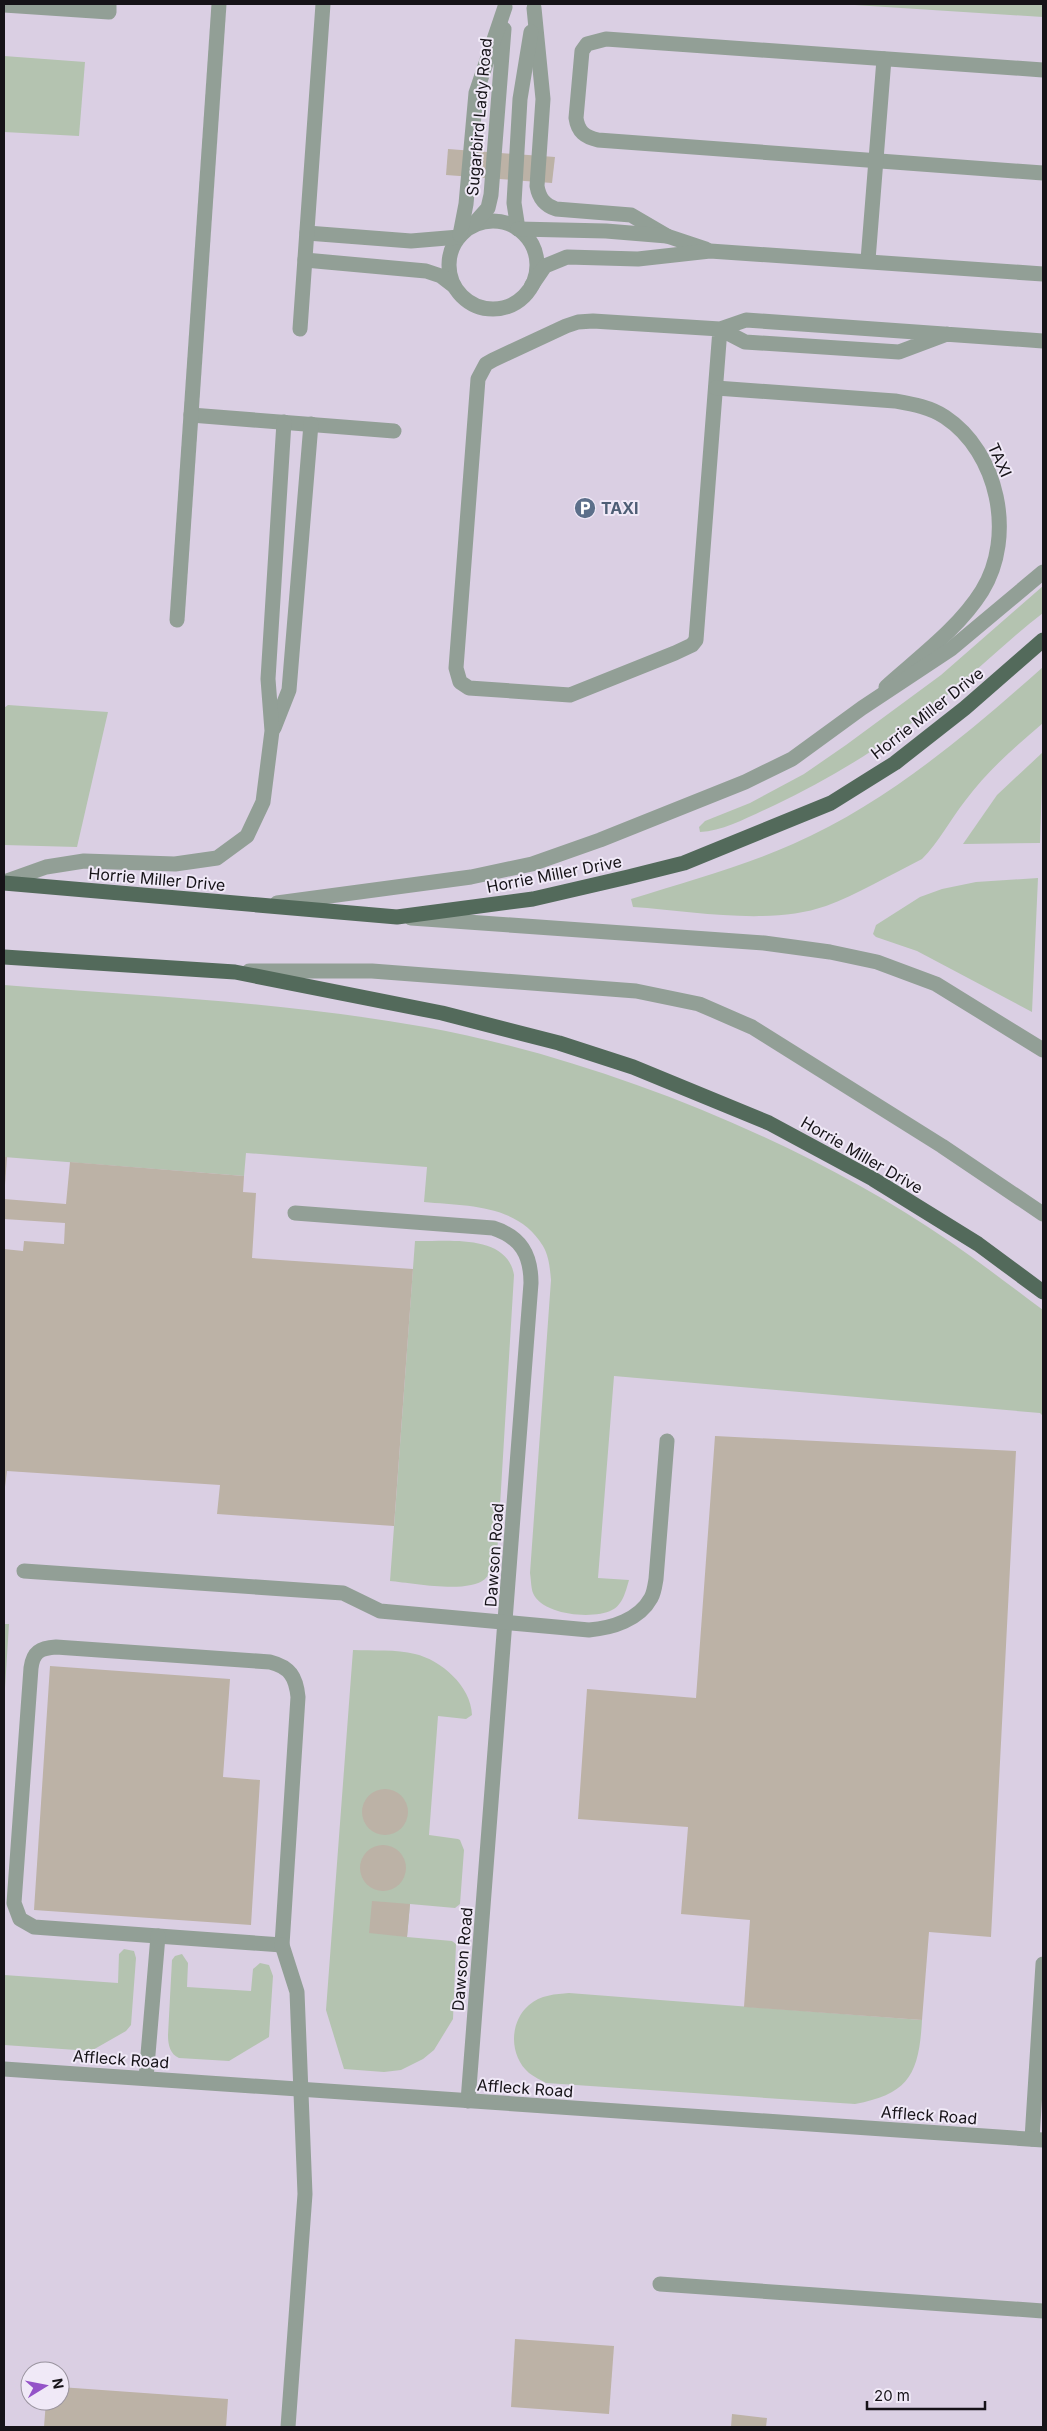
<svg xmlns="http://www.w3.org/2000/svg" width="1047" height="2431" font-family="Inter,sans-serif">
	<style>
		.built { fill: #dacfe3; fill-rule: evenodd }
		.green { fill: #b4c3b0 }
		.building { fill: #bcb2a6 }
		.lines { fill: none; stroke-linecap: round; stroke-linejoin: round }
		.service { stroke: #929f96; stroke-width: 15 }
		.minor { stroke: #929f96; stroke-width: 15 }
		.primary { stroke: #536a5b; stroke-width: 15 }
		.labels { text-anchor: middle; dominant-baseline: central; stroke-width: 4; stroke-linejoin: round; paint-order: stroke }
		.street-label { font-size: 16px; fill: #161318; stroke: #f0e9f7 }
		.service-label { font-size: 16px; font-weight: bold; fill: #4e5e75; stroke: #f0e9f7; text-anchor: start }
	</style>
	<rect width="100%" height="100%" fill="#e3dce9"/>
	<!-- built -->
	<path class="built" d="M4 4H1043V2427H4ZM30 2371H60V2401H30Z"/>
	<!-- green -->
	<g class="green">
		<polygon points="839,4 1043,4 1043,17"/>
		<polygon points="4,56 85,62 79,136 4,132"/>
		<path d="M1043 586V613C1009 639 978 670 945 697 893 740 836 776 775 805 752 815 725 831 700 832L699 827 705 821 750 803 804 774 846 745 941 675Z"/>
		<path d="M1043 667V723C1015 747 987 771 965 801 950 820 939 842 922 859 892 874 856 895 826 906 768 926 693 911 633 907L631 899C685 882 741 867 793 844 888 802 966 735 1043 667Z"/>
		<polygon points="8,705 108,712 77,847 4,845 4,708"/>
		<polygon points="1043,752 1040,843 963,844 997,795"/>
		<polygon points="1038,878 1032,1012 917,951 876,937 873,934 876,925 920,897 942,889 976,882"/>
		<path d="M4 985C145 996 285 1002 425 1027 600 1059 802 1140 949 1241 981 1263 1012 1287 1043 1310V1416L1040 1413 614 1376 598 1578 629 1580C626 1590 623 1605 612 1610 593 1620 542 1615 533 1593 531 1588 531 1579 530 1573L551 1280C550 1269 549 1256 543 1246 518 1204 467 1206 424 1202L427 1167 246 1153 244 1176 4 1157Z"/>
		<path d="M415 1241C446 1242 507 1233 514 1275L497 1555C494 1564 492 1572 485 1579 468 1594 412 1583 390 1581Z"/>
		<polygon points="4,1624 9,1624 4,1704"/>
		<path d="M353 1650C373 1651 396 1649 415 1654 441 1660 471 1686 472 1715L466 1719 438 1716 429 1835 458 1839 460 1840 464 1850 460 1904 455 1908 410 1904 407 1937 452 1941 456 1944 453 2019 434 2050 423 2059 401 2070 384 2072 344 2069 326 2010Z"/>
		<polygon points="124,1949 134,1951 136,1958 131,2025 126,2031 91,2051 4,2045 4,1975 118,1983 119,1954"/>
		<path d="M182 1954 188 1963 187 1987 251 1991 253 1969 260 1963 269 1965 273 1976 269 2037 229 2061 179 2058C170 2054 168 2045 168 2035L172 1960 175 1956Z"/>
		<path d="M569 1993 922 2020C919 2074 909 2094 855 2104L546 2083C541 2080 534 2077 529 2073 509 2056 509 2022 529 2005 540 1995 556 1994 569 1993Z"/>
	</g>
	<!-- building -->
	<g class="building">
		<polygon points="448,149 555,157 552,183 446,175"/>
		<polygon points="4,1157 7,1157 5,1185 4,1185"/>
		<polygon points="70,1162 244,1176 243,1192 256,1193 252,1258 413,1269 394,1526 217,1514 220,1485 7,1471 4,1495 4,1249 23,1251 24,1241 64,1244 65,1223 4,1219 4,1199 66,1204"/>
		<polygon points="715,1436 1016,1451 991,1937 929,1932 922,2020 744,2007 750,1920 681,1914 688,1827 578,1819 587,1689 696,1698"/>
		<polygon points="50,1666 230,1679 223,1777 260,1780 251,1925 34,1910"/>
		<circle cx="385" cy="1812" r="23"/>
		<circle cx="383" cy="1868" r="23"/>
		<polygon points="372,1901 410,1904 407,1937 369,1933"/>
		<polygon points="515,2339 614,2346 609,2414 511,2407"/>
		<polygon points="60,2387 228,2399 226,2427 44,2427 46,2401 60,2401"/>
		<polygon points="732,2414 767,2418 766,2427 731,2427"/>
	</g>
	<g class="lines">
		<!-- service -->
		<g class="service">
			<polyline points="4,5 109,12 109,4"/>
			<path d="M534 8 543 99 537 186C539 198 544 205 556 209L631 215 667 236"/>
			<path d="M1043 70 606 39 587 44 582 51 576 118C578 132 585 137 598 140L1043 173"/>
			<circle cx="493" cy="265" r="44"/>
			<polyline points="472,226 488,208 491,195 504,29"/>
			<polyline points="518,229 514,203 520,99 531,32"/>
			<polyline points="518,229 606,231 667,236 706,249"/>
			<polyline points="307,233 411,241 459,237"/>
			<polyline points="460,235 466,204 476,93 505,7"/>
			<polyline points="305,260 426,271 441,276 454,286"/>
			<polyline points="868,260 884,59"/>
			<polyline points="532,285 545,266 567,257 638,259 710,251 1043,274"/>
			<polyline points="300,329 323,4"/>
			<polyline points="947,334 899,352 745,342 720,329 696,640 692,645 675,653 570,695 469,688 460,682 456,668 478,379 486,364 493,360 566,326 578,322 593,321 720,329 746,320 1043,341"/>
			<path d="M716 388 895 401C912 404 930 407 945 417 998 452 1016 536 982 591 959 628 918 658 886 687"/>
			<polyline points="191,415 394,431"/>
			<polyline points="177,620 219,4"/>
			<polyline points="274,728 289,690 311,424"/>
			<polyline points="4,882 46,867 84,861 175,864 217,858 247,836 263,802 272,731 268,679 284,422"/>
			<path d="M295 1213 493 1228C521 1237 531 1255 531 1283L468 2101"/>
			<path d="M24 1571 343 1593 380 1611 589 1630C612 1628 639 1620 651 1598 654 1593 655 1585 656 1579L667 1441"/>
			<path d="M56 1647 270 1662C290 1667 296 1677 298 1697L282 1945 34 1927 20 1919 14 1903 31 1668C33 1652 40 1648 56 1647Z"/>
			<polyline points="282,1945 297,1992 305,2194 288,2427"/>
			<polyline points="146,2078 158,1936"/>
			<polyline points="1032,2139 1043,1964"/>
			<polyline points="660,2284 1043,2311"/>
		</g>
		<!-- minor -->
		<g class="minor">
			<polyline points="277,903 471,877 532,864 600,840 745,782 792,759 862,708 951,649 1043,572"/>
			<polyline points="411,918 764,943 830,952 877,962 936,984 1043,1050"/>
			<polyline points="249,971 372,971 636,991 699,1004 752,1027 942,1146 1043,1214"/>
			<polyline points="4,2069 1043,2140"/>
		</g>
		<!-- primary -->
		<g class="primary">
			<polyline points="4,883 397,917 533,899 628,877 684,863 831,803 895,763 965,708 1043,640"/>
			<polyline points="4,957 235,972 442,1013 559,1043 633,1067 769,1123 873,1179 978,1244 1043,1292"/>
		</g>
	</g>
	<!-- icons -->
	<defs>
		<g id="parking-disc" transform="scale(1.125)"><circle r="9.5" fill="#5c6f8a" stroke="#f0e9f7"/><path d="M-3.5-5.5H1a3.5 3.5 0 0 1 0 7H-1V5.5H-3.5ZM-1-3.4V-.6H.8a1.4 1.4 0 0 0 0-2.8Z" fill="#fff"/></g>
	</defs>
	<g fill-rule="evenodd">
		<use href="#parking-disc" x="585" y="508"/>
	</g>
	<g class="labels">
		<!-- street labels -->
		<g class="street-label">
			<text transform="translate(479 117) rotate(-85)">Sugarbird Lady Road</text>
			<text transform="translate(1000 460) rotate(66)">TAXI</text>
			<text transform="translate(927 713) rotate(-38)">Horrie Miller Drive</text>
			<text transform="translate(554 874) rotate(-11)">Horrie Miller Drive</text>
			<text transform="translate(157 879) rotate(5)">Horrie Miller Drive</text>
			<text transform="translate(862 1155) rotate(30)">Horrie Miller Drive</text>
			<text transform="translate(494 1555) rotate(-86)">Dawson Road</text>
			<text transform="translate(462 1959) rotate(-85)">Dawson Road</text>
			<text transform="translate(121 2059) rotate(4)">Affleck Road</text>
			<text transform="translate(525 2088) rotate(4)">Affleck Road</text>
			<text transform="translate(929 2115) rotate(4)">Affleck Road</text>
		</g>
		<!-- service labels -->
		<g class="service-label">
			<text x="601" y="508">TAXI</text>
		</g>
	</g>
	<!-- border -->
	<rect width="1047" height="2431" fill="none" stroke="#161318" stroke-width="10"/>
	<!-- north arrow -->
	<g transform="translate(45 2386) rotate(80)"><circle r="24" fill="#f0e9f7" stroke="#99939e"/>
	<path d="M0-4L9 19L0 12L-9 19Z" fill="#9453c8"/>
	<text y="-8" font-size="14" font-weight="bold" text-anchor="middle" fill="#161318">N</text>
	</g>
	<!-- scale -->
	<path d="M867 2401v8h118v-8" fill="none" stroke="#161318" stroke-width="2.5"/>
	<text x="874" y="2401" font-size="15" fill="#161318" stroke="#f0e9f7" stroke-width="4" paint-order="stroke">20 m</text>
</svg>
